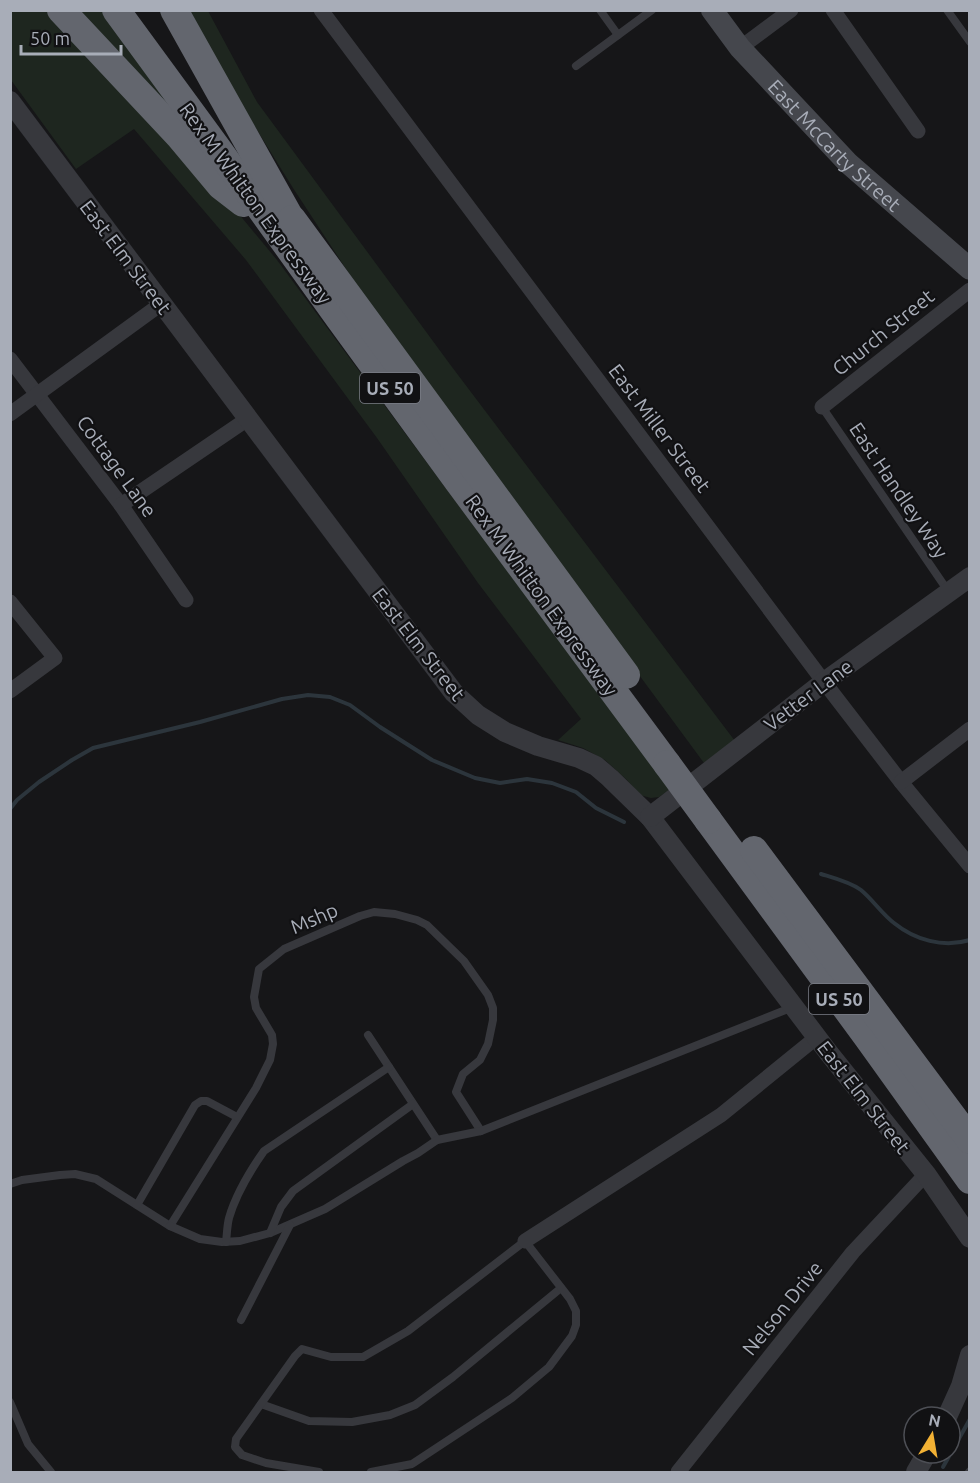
<svg xmlns="http://www.w3.org/2000/svg" width="980" height="1483" font-family="Ubuntu,sans-serif">
	<style>
		.green { fill: #1e261f }
		.lines { fill: none; stroke-linecap: round; stroke-linejoin: round }
		.stream { stroke: #2c353c; stroke-width: 4 }
		.service { stroke: #37383d; stroke-width: 8 }
		.minor { stroke: #37383d; stroke-width: 15 }
		.tertiary { stroke: #37383d; stroke-width: 20 }
		.secondary { stroke: #45474d; stroke-width: 22 }
		.motorway { stroke: #63666e; stroke-width: 28 }
		.motorway-bridge { stroke: #63666e; stroke-width: 28 }
		.labels { text-anchor: middle; dominant-baseline: central; stroke-width: 4.5; stroke-linejoin: round; paint-order: stroke }
		.shield { fill: #111113; stroke: #7b7e86; stroke-width: 1.5 }
		.shield-label { font-size: 18px; font-weight: bold; fill: #a8adb8 }
		.street-label { font-size: 20px; fill: #a8adb8; stroke: #111113 }
	</style>
	<rect width="100%" height="100%" fill="#161618"/>
	<!-- green -->
	<g class="green">
		<polygon points="11,11 55,11 200,167 277,260 462,510 672,788 659,797 651,798 640,795 627,780 605,760 583,748 558,740 581,719 478,583 377,438 246,260 134,129 76,169 11,80"/>
		<polygon points="71,11 103,11 182,119"/>
		<polygon points="187,11 208,11 257,102 452,367 735,741 704,763 457,428 367,301 293,188 239,101"/>
	</g>
	<g class="lines">
		<!-- stream -->
		<g class="stream">
			<polyline points="10,809 17,800 39,782 72,760 93,748 200,722 282,699 308,695 330,697 350,705 380,727 432,760 475,778 500,783 527,779 552,783 576,792 596,808 624,822"/>
			<path d="M821 874C834 878 850 882 861 890 873 900 882 914 894 923 915 940 943 948 970 940"/>
			<polyline points="943,1467 970,1419"/>
		</g>
		<!-- service -->
		<g class="service">
			<polyline points="600,10 618,35"/>
			<polyline points="947,10 970,42"/>
			<polyline points="576,66 652,10"/>
			<polyline points="822,407 948,591"/>
			<polyline points="368,1035 437,1140"/>
			<polyline points="10,1184 22,1180 60,1175 75,1174 96,1179 170,1226 256,1088 270,1060 273,1044 272,1035 256,1008 254,997 259,969 284,949 360,916 374,912 395,914 417,920 427,925 464,961 488,995 493,1008 493,1020 488,1044 480,1060 463,1074 456,1092 481,1131"/>
			<polyline points="137,1205 195,1105 201,1101 207,1101 237,1117"/>
			<polyline points="170,1226 200,1239 222,1242 240,1241 270,1233 325,1209 403,1161 418,1153 437,1140 481,1131 793,1007"/>
			<polyline points="270,1233 281,1207 293,1191 413,1104"/>
			<path d="M226 1242C227 1234 227 1226 229 1218 236 1194 250 1171 264 1151L389 1067"/>
			<polyline points="241,1320 290,1225"/>
			<polyline points="10,1402 28,1444 51,1472"/>
			<polyline points="261,1404 309,1421 352,1422 390,1415 415,1405 453,1377 561,1288"/>
			<polyline points="319,1472 266,1463 242,1455 235,1447 236,1439 295,1356 302,1349 331,1357 363,1357 408,1331 525,1241 570,1299 576,1311 576,1325 572,1336 549,1367 512,1398 412,1464 371,1472"/>
			<polyline points="969,1472 970,1471"/>
		</g>
		<!-- minor -->
		<g class="minor">
			<polyline points="321,10 824,682 901,782 970,866"/>
			<polyline points="833,10 918,131"/>
			<polyline points="740,48 791,10"/>
			<polyline points="10,359 121,505 186,600"/>
			<polyline points="822,407 970,290"/>
			<polyline points="10,414 161,304"/>
			<polyline points="121,505 249,418"/>
			<polyline points="10,602 55,658 10,691"/>
			<polyline points="901,782 970,729"/>
			<polyline points="525,1241 721,1115 817,1037"/>
			<polyline points="678,1472 853,1252 926,1174"/>
		</g>
		<!-- tertiary -->
		<g class="tertiary">
			<polyline points="10,101 454,693 478,715 505,732 538,746 579,758 596,766 610,778 650,817 828,1052 926,1174 970,1238"/>
			<polyline points="650,817 824,682 970,577"/>
			<polyline points="947,1417 961,1386 970,1355"/>
			<polyline points="916,1472 927,1453"/>
		</g>
		<!-- secondary -->
		<path class="secondary" id="s1" d="M712 10 740 48 848 163 970 269"/>
		<!-- motorway -->
		<g class="motorway">
			<polyline points="61,10 180,137 221,186 243,203"/>
			<polyline points="116,10 220,152 339,318 457,480 667,764"/>
			<polyline points="174,10 288,214"/>
			<polyline points="292,219 626,675"/>
			<polyline points="708,820 868,1038 970,1180"/>
			<polyline points="754,850 970,1140"/>
		</g>
		<!-- motorway-bridge -->
		<polyline class="motorway-bridge" points="667,764 708,820"/>
	</g>
	<g class="labels">
		<!-- shield labels -->
		<g class="shield">
			<rect x="360" y="373" width="60" height="30" rx="4.5"/>
			<rect x="809" y="984" width="60" height="30" rx="4.5"/>
		</g>
		<g class="shield-label">
			<text x="390" y="388">US 50</text>
			<text x="839" y="999">US 50</text>
		</g>
		<!-- street labels -->
		<g class="street-label">
			<text stroke="none"><textPath href="#s1" startOffset="183">East McCarty Street</textPath></text>
			<text transform="translate(256 203) rotate(54)">Rex M Whitton Expressway</text>
			<text transform="translate(126 257) rotate(53)">East Elm Street</text>
			<text transform="translate(883 332) rotate(-39)">Church Street</text>
			<text transform="translate(660 428) rotate(53)">East Miller Street</text>
			<text transform="translate(117 466) rotate(54)">Cottage Lane</text>
			<text transform="translate(899 490) rotate(56)">East Handley Way</text>
			<text transform="translate(542 595) rotate(54)">Rex M Whitton Expressway</text>
			<text transform="translate(419 644) rotate(52)">East Elm Street</text>
			<text transform="translate(808 695) rotate(-37)">Vetter Lane</text>
			<text transform="translate(314 918) rotate(-23)">Mshp</text>
			<text transform="translate(864 1097) rotate(52)">East Elm Street</text>
			<text transform="translate(782 1308) rotate(-51)">Nelson Drive</text>
		</g>
	</g>
	<!-- border -->
	<rect width="980" height="1483" fill="none" stroke="#a8adb8" stroke-width="24"/>
	<!-- north arrow -->
	<g transform="translate(932 1435) rotate(11)"><circle r="28" fill="#111113" stroke="#4d4f55" stroke-width="1.5"/>
	<path d="M0-4.5L10 22L0 15L-10 22Z" fill="#f2b134"/>
	<text y="-9" font-size="16" font-weight="bold" text-anchor="middle" fill="#a8adb8">N</text>
	</g>
	<!-- scale -->
	<path d="M21 45v9h100v-9" fill="none" stroke="#a8adb8" stroke-width="3"/>
	<text x="30" y="45" font-size="18" fill="#a8adb8" stroke="#111113" stroke-width="4.5" paint-order="stroke">50 m</text>
</svg>
